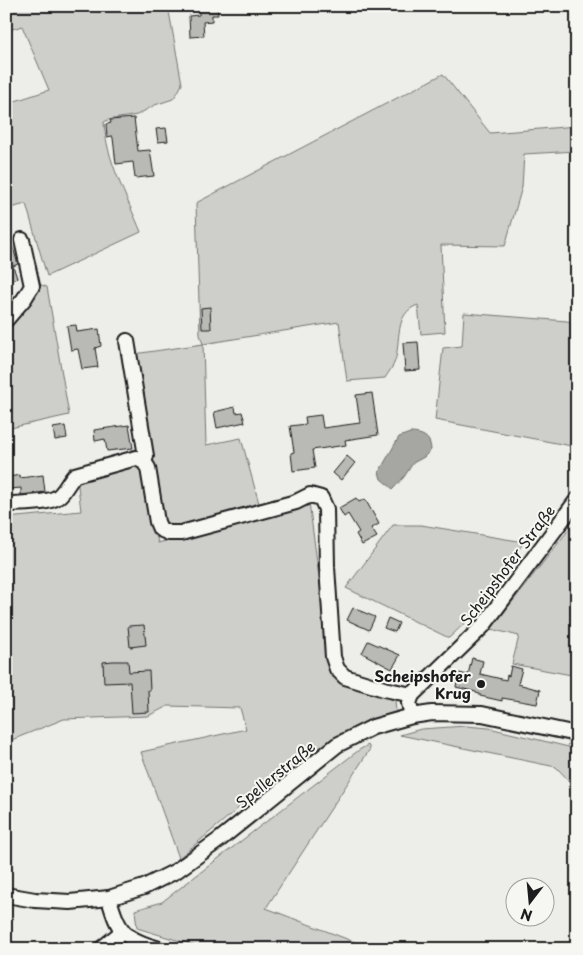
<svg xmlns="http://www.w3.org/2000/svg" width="583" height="955" font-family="'Playpen Sans',sans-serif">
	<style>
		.green { fill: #cececb; stroke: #757574 }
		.water { fill: #a6a6a3; stroke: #6f6f6d }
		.building { fill: #b9b9b6; stroke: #1c1c1c }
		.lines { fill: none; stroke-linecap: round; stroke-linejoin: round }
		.minor-casing { stroke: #1c1c1c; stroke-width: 18 }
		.path { stroke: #1c1c1c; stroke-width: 2; stroke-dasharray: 1 4; stroke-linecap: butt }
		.minor { stroke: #f6f6f2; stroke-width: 14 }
		.poi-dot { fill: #1c1c1c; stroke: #f6f6f2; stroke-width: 2 }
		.labels { text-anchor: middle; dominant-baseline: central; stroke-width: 4; stroke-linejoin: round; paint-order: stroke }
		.street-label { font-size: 15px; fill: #1c1c1c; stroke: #f6f6f2 }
		.poi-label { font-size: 15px; font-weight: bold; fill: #1c1c1c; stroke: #f6f6f2; text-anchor: end }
	</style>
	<rect width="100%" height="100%" fill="#edede9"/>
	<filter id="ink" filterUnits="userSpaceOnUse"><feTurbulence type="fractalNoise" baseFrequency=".02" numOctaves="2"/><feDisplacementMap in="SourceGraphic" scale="10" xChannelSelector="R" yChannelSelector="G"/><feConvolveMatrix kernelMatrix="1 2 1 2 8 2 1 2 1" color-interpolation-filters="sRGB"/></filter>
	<g filter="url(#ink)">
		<!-- green -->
		<g class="green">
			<path d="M6 6H168L182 84 178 92 173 99 155 105 137 115 108 120 104 122C106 160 127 197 141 232L47 276 26 204 6 209V104L49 90 22 26 6 31Z"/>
			<path d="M443 74 490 133 577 126V151L524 154 522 187 505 246 441 245 445 332 421 334 418 305C394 313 401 341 395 361 393 367 388 373 385 378L347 381 339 322 203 344 206 445 241 438 260 507 173 527 161 520 134 354 203 344 200 335 196 203Z"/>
			<polygon points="36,283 47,287 69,415 6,429 6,325"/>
			<polygon points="464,313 567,321 577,324 577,447 435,420 443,348 462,346"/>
			<polygon points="138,463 144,471 158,543 309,502 331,667 337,679 345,684 395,699 396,712 367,721 333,740 267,791 265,786 179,858 141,752 246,729 240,708 168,706 148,716 64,719 9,741 6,744 6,676 12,673 6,592 6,518 81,511 77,478"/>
			<polygon points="577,519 577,676 512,664 519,636 491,629"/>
			<polygon points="393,525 421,525 524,542 470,618 449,638 346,588"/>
			<polygon points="466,726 489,728 577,749 577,789 556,767 400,735 421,729"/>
			<polygon points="368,745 370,749 266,908 373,949 206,949 137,928 135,910 162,902 359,750"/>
		</g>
		<!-- water -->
		<path class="water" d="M410 433C422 433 431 437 431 450L424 457 413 463 404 477 393 489 381 479 379 472 399 437Z"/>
		<!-- building -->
		<g class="building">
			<polygon points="199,6 217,6 218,15 212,15 212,21 203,22 204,36 190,37 189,16 199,15"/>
			<polygon points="134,118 138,151 150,150 154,176 135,178 133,162 116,164 113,138 112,136 107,137 106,124 111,123 110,120"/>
			<polygon points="166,128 168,141 158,142 156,129"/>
			<polygon points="6,232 8,232 18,264 13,266 17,278 6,282"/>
			<polygon points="210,307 211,329 202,329 201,308"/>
			<polygon points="76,325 77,332 99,329 101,346 95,348 98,367 82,369 78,349 71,350 67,326"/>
			<polygon points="418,342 420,370 405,371 403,343"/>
			<polygon points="372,393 378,435 345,440 346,445 312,450 315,468 293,471 291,453 294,452 290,426 306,424 305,417 321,415 323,428 360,423 356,395"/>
			<polygon points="235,407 236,413 242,412 245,422 217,428 214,412"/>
			<polygon points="129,425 133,448 107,451 105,439 95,441 94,430"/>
			<polygon points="65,426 67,438 55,440 53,428"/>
			<polygon points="347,456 355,463 341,480 333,473"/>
			<polygon points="20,475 20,478 43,475 45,492 21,495 21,488 10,489 9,477"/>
			<polygon points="356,498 359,502 365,499 379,524 371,528 377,537 362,545 356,534 359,532 348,514 344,517 339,508"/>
			<polygon points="353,608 375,617 369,630 347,620"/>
			<polygon points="388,618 399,623 395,632 384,628"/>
			<polygon points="144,625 146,645 130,647 128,626"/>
			<polygon points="368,641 400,655 392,669 362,653"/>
			<polygon points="472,658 483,661 480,674 506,680 507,675 509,676 511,666 522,669 518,684 540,690 537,704 502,698 502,701 480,696 480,694 476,693 476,692 456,687 459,673 468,675"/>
			<polygon points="113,661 128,661 129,672 149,671 150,690 148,690 149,712 132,713 130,682 104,683 103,662"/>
		</g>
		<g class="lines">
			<!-- minor casing -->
			<g class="minor-casing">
				<g id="minor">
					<polyline points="6,320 24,299 32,286 22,240"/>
					<polyline points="127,341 146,456 144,462"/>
					<path d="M12 504C24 503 52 504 60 495 66 489 69 481 75 475L136 458 144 462 148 468 157 522 160 529 169 533H181L296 502 310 495 321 498 326 509 327 567 333 657 337 669 345 677 384 689 412 695"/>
					<polyline points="412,716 409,703 412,695 483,626 577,500"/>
					<polyline points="6,895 35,900 70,902 109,898 144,887 176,871 219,840 337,745 373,727 412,716 432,713 482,714 577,734"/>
					<path d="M109 898C118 933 125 939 159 949"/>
					<polyline points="101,949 122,932"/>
				</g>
			</g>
			<!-- path -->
			<polyline class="path" points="568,744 577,757"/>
			<!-- minor -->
			<use href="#minor" class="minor"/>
		</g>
	</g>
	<!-- markers -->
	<circle class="poi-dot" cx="481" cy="684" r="5"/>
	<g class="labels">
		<!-- street labels -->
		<g class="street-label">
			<text transform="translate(507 565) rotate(-53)">Scheipshofer Straße</text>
			<text transform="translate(275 774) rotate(-39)">Spellerstraße</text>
		</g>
		<!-- poi labels -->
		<g class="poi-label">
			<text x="471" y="675">Scheipshofer<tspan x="471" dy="17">Krug</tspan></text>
		</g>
	</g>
	<!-- margin -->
	<rect width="583" height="955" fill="none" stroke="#f6f6f2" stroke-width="25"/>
	<rect x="12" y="12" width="558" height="930" fill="none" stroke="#1c1c1c" stroke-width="2" filter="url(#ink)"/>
	<!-- north arrow -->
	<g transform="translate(530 902) rotate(196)"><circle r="24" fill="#f6f6f2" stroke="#9f9f9c"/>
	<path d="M0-4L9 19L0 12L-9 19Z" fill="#1c1c1c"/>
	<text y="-8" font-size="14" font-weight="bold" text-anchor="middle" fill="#1c1c1c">N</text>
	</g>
</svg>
